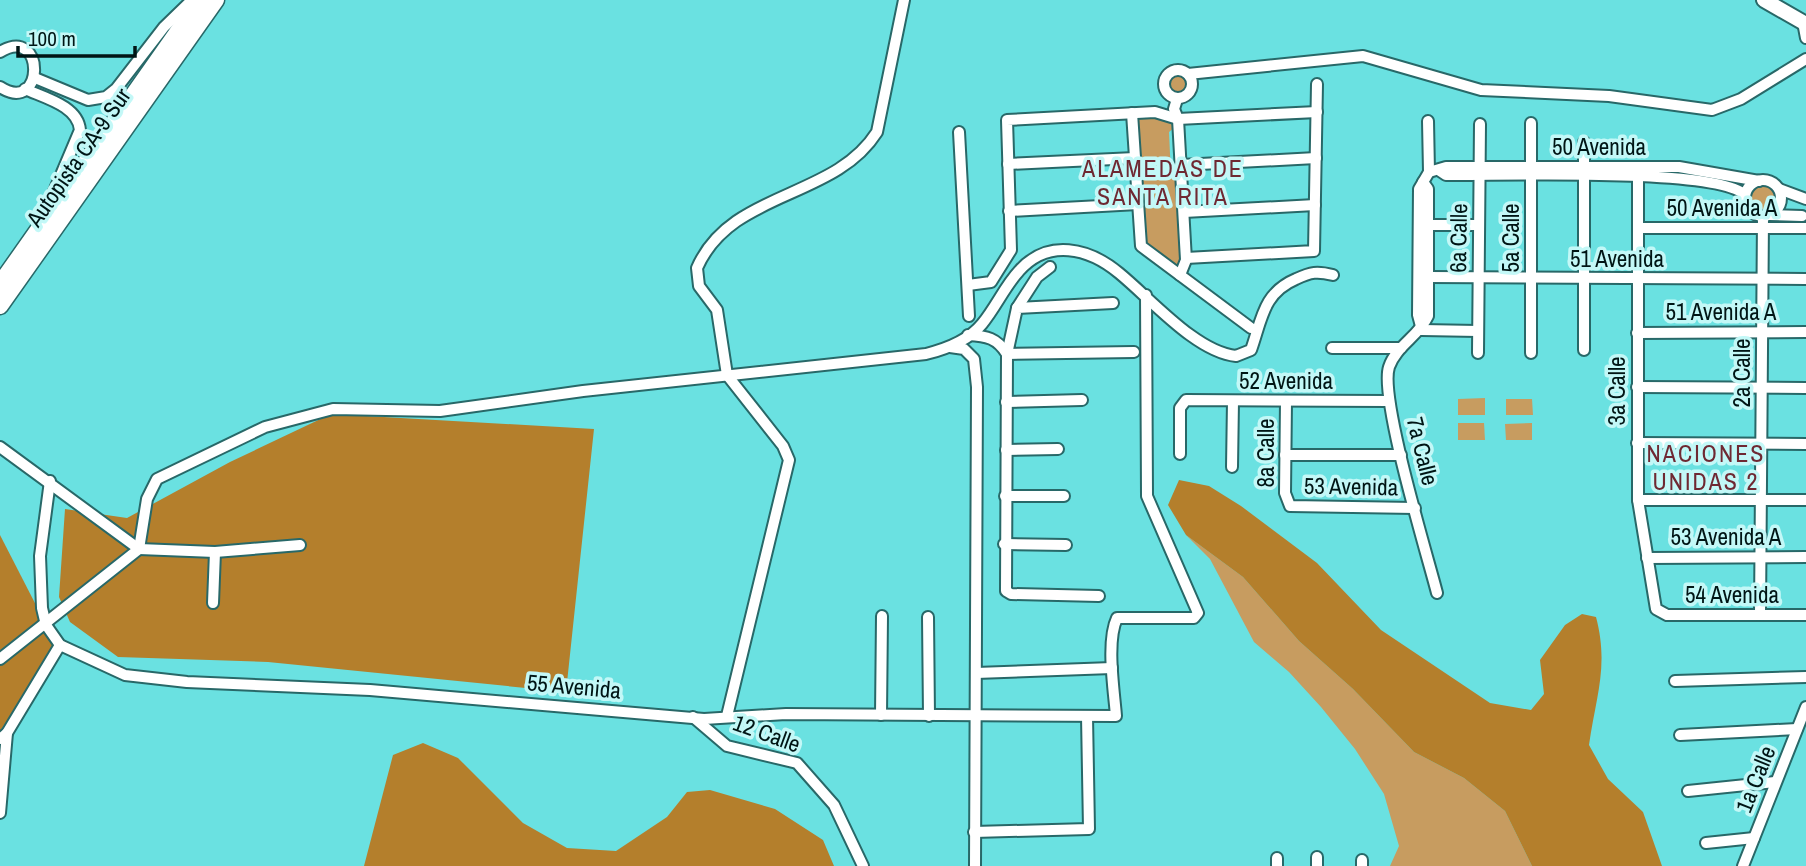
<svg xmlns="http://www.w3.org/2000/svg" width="1806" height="866" font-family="'Archivo Narrow',sans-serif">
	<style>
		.green { fill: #c79c60 }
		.forest { fill: #b47f2c }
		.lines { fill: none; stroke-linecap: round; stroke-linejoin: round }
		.minor-casing { stroke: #286868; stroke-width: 14 }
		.major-casing { stroke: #286868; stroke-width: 18 }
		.highway-casing { stroke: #286868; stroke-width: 19 }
		.minor { stroke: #fff; stroke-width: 10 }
		.major { stroke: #fff; stroke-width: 14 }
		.highway { stroke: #fff; stroke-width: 16 }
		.labels { text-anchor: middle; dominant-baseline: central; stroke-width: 7; stroke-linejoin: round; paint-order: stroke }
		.street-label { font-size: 23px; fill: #001515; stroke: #c3f8f7 }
		.neighbourhood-label { font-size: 24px; letter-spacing: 2px; fill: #6f2832; stroke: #c3f8f7 }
	</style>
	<rect width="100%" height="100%" fill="#6ae1e1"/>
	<!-- green -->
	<g class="green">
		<circle cx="1178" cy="84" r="11"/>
		<polygon points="1166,117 1174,128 1169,132 1171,176 1177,179 1182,261 1178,266 1145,243 1138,121 1140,118"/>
		<circle cx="1763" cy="198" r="13"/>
		<polygon points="1485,398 1485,415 1458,415 1458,399"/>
		<polygon points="1506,399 1532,399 1533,415 1506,415"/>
		<polygon points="1458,423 1484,423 1485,440 1458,440"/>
		<polygon points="1532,423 1532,440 1506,440 1505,424"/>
		<polygon points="1186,535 1243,577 1299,641 1353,689 1414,752 1464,778 1505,811 1532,866 1390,866 1399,846 1384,794 1355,749 1321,707 1289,672 1254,642 1210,559"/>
	</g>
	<!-- forest -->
	<g class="forest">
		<polygon points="331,414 594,429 566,692 268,662 118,657 70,622 59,597 65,509 127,518 230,462"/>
		<path d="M1179 480 1209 486 1241 506 1317 563 1381 630 1490 703 1531 710 1544 694 1540 660 1565 625 1582 614 1596 617C1609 666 1596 696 1589 745L1608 779 1643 812 1662 866H1532L1505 811 1464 778 1414 752 1353 689 1299 641 1243 577 1186 535 1168 505Z"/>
		<polygon points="0,535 58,648 0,731"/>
		<polygon points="423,743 458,758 523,823 567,848 616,851 667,817 687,792 710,790 775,809 823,840 834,866 364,866 393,755"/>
	</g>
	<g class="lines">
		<!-- minor casing -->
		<g class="minor-casing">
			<g id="minor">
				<polyline points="1803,22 1806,38"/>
				<path d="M0 52C46 24 45 116 0 87"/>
				<circle cx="1178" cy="84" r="14"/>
				<polyline points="1188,74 1363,56 1481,90 1609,96 1712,110 1741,99 1806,59"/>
				<polyline points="35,78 88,100 106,97 116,89 164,27 192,0"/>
				<path d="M25 89C45 98 78 106 80 130L47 208"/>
				<polyline points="1177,99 1174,109 1178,119 1186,260 1180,275"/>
				<polyline points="1132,113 1141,246 1251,328"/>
				<polyline points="959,132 969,316"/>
				<polyline points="1008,164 1135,158"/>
				<polyline points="1181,165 1316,158"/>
				<polyline points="1638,167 1638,500 1656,609 1667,615 1806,615"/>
				<path d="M1440 171 1446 175C1496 176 1716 167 1745 195"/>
				<polyline points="1429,172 1446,167 1679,167 1759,181"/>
				<circle cx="1763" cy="198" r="18"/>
				<path d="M1423 182 1428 189V316C1419 336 1396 346 1389 367 1379 397 1427 554 1437 593"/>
				<polyline points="1779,189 1806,199"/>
				<polyline points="1009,211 1138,204"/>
				<polyline points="1184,212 1315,205"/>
				<polyline points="1770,215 1802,216"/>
				<polyline points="1429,225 1479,225"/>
				<polyline points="1638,228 1806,228"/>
				<polyline points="1186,258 1314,251 1317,84"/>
				<polyline points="1428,277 1806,279"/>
				<polyline points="968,285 991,282 1011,250 1007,120 1155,112 1178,119 1317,112"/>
				<polyline points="1113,303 1017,308 1007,354 1134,352"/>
				<polyline points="1017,308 1037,277 1050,267"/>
				<polyline points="1422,330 1418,315 1419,189 1429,172 1428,121"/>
				<polyline points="1422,330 1478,331"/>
				<polyline points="1637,333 1806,332"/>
				<path d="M968 335C987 336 997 338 1007 354L1006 591 1011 594 1099 596"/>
				<polyline points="950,347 964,349 974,359 977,387 975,866"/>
				<polyline points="1332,348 1401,348"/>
				<polyline points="1584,350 1584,142"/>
				<polyline points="1478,353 1480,124"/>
				<polyline points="1531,353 1531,123"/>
				<polyline points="1637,387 1806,388"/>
				<polyline points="1286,401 1285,493 1290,506 1415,508"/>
				<polyline points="1006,402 1082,400"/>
				<polyline points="1637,443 1806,444"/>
				<polyline points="0,447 139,549 215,552 300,545"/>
				<polyline points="1006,450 1058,449"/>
				<polyline points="1180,454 1180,408 1186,400 1389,401"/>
				<polyline points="1285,455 1401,455"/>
				<polyline points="1232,467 1233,401"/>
				<path d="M50 481 40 556 42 608 46 625 60 645 125 675 187 682 370 690 704 719 786 714 1116 716C1114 690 1106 641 1117 618H1194L1198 613 1147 496 1146 295"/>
				<polyline points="1005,496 1064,496"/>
				<polyline points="1638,500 1806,500"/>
				<polyline points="1004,544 1066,545"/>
				<polyline points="1647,558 1806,557"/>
				<polyline points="213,603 215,552"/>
				<polyline points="1760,614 1763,217"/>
				<polyline points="928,617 929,716"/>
				<path d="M0 659 139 549 147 499 157 479 265 427 333 409 440 411 583 391 926 354C946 349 969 340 982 324 996 307 1005 286 1019 271 1048 238 1089 248 1119 273 1151 299 1196 352 1236 356L1251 350C1262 319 1263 293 1296 279 1311 272 1317 271 1333 275"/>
				<polyline points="976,673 1112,668"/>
				<polyline points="1675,681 1806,677"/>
				<polyline points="881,715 882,616"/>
				<path d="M727 716 789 460 783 446 727 375 717 310 699 286 697 268C731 190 834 200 877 132L904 0"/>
				<polyline points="693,717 727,746 797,763 834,805 863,866"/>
				<polyline points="1680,735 1797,729"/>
				<polyline points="0,739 7,733 60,645"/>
				<polyline points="1688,791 1775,782"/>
				<polyline points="0,813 7,733"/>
				<polyline points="974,832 1089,829 1087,716"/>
				<polyline points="1706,843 1754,838"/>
				<polyline points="1277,858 1277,866"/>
				<polyline points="1362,860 1362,866"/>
				<polyline points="1317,866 1317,857"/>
				<polyline points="1743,866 1806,707"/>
			</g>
		</g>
		<!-- major casing -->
		<g class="major-casing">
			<polyline id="major" points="1764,0 1806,24"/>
		</g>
		<!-- highway casing -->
		<g class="highway-casing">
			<g id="highway">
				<polyline points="0,284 200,0"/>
				<polyline points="0,306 216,0"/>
			</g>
		</g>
		<!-- minor -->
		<use href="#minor" class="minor"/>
		<!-- major -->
		<use href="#major" class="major"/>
		<!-- highway -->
		<use href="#highway" class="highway"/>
	</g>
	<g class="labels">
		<!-- street labels -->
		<g class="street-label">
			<text x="1599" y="146">50 Avenida</text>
			<text transform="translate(78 157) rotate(-55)">Autopista CA-9 Sur</text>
			<text x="1722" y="207">50 Avenida A</text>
			<text transform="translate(1458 238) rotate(-89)">6a Calle</text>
			<text transform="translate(1510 238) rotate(-90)">5a Calle</text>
			<text x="1617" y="258">51 Avenida</text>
			<text x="1721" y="311">51 Avenida A</text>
			<text transform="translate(1741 373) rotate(-90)">2a Calle</text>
			<text x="1286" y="380">52 Avenida</text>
			<text transform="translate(1616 391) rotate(-90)">3a Calle</text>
			<text transform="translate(1423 451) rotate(76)">7a Calle</text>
			<text transform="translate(1265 453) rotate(-90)">8a Calle</text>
			<text transform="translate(1351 486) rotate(1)">53 Avenida</text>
			<text x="1726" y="536">53 Avenida A</text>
			<text x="1732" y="594">54 Avenida</text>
			<text transform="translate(574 686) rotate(5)">55 Avenida</text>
			<text transform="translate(767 733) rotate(20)">12 Calle</text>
			<text transform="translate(1755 779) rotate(-68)">1a Calle</text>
		</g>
		<!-- neighbourhood labels -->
		<g class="neighbourhood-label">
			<text x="1163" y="168">ALAMEDAS DE<tspan x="1163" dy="28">SANTA RITA</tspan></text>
			<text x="1706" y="453">NACIONES<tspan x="1706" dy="28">UNIDAS 2</tspan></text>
		</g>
	</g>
	<!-- scale -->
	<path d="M18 46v10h117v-10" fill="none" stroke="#001515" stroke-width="3.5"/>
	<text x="28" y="46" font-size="21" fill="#001515" stroke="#c3f8f7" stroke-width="5" paint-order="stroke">100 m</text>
</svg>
